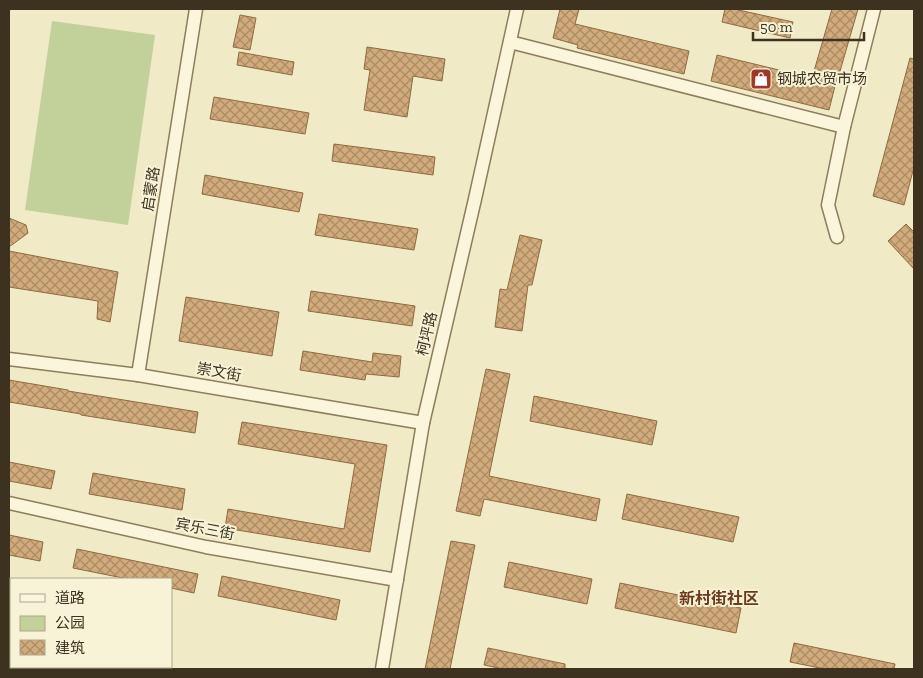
<svg xmlns="http://www.w3.org/2000/svg" width="923" height="678" font-family="'Zilla Slab','Noto Sans SC',serif">
	<style>
		.green { fill: #c2d099 }
		.building { fill: url(#building-cross-hatch); stroke: #8e6a3f }
		.lines { fill: none; stroke-linecap: round; stroke-linejoin: round }
		.street-casing { stroke: #8e7d5b; stroke-width: 15 }
		.street { stroke: #fbf6db; stroke-width: 12 }
		.labels { text-anchor: middle; dominant-baseline: central; stroke-width: 4; stroke-linejoin: round; paint-order: stroke }
		.poi-label { font-size: 15px; fill: #3d321f; stroke: #f8f3d7; text-anchor: start }
		.street-label { font-size: 15px; fill: #3d321f; stroke: #f8f3d7 }
		.neighbourhood-label { font-size: 16px; font-weight: bold; fill: #6c391c; stroke: #f8f3d7 }
	</style>
	<defs>
		<pattern id="building-cross-hatch" width="8" height="8" patternUnits="userSpaceOnUse" patternTransform="scale(1.25)"><rect width="8" height="8" fill="#d1ab7b"/><path d="M0 0l8 8M0 8l8-8" fill="none" stroke="#ab8c64"/></pattern>
	</defs>
	<rect width="100%" height="100%" fill="#f1eac7"/>
	<!-- green -->
	<polygon class="green" points="52,21 155,35 128,225 25,210"/>
	<!-- building -->
	<g class="building">
		<polygon points="560,9 579,9 575,24 689,51 684,74 577,48 578,45 553,38"/>
		<polygon points="725,9 734,9 793,22 790,38 722,22"/>
		<polygon points="832,9 858,9 838,78 837,78 829,110 711,81 717,55 812,78"/>
		<polygon points="240,15 256,18 250,50 233,47"/>
		<polygon points="367,47 445,59 442,81 413,76 407,117 364,110 370,70 364,69"/>
		<polygon points="239,52 294,62 292,75 237,65"/>
		<polygon points="910,58 914,59 914,167 904,205 873,196"/>
		<polygon points="214,97 309,113 305,134 210,119"/>
		<polygon points="334,144 435,157 433,175 332,161"/>
		<polygon points="205,175 303,193 299,212 202,194"/>
		<polygon points="319,214 418,229 414,250 315,235"/>
		<polygon points="9,218 26,225 28,233 9,247"/>
		<polygon points="906,224 914,232 914,269 888,241"/>
		<polygon points="520,235 542,240 532,285 528,285 522,331 495,327 500,289 507,290"/>
		<polygon points="9,251 118,272 110,322 97,319 98,301 9,287"/>
		<polygon points="311,291 415,306 412,326 308,311"/>
		<polygon points="186,297 279,312 272,356 179,341"/>
		<polygon points="303,351 372,362 373,353 401,356 399,377 366,374 365,380 300,370"/>
		<polygon points="486,369 510,374 489,476 600,499 596,521 484,499 480,516 456,511"/>
		<polygon points="9,380 68,390 68,391 198,412 195,433 81,415 81,414 9,402"/>
		<polygon points="534,396 657,421 652,445 530,421"/>
		<polygon points="242,422 387,445 370,552 225,528 228,509 344,529 355,464 238,444"/>
		<polygon points="9,462 55,471 51,489 9,481"/>
		<polygon points="93,473 185,489 182,510 89,494"/>
		<polygon points="627,494 739,517 733,542 622,519"/>
		<polygon points="9,535 43,542 40,561 9,555"/>
		<polygon points="451,541 475,545 450,669 425,669"/>
		<polygon points="77,549 198,574 194,593 171,588 171,579 128,579 73,568"/>
		<polygon points="509,562 592,579 587,604 504,587"/>
		<polygon points="222,576 340,600 336,620 218,596"/>
		<polygon points="620,583 741,608 736,633 615,608"/>
		<polygon points="794,643 895,664 894,669 825,669 790,662"/>
		<polygon points="488,648 565,664 565,669 503,669 484,665"/>
	</g>
	<g class="lines">
		<!-- street casing -->
		<g class="street-casing">
			<g id="street">
				<polyline points="510,42 844,127"/>
				<polyline points="837,237 828,205 844,127 874,9"/>
				<polyline points="9,359 138,375 423,423"/>
				<polyline points="138,375 196,9"/>
				<polyline points="9,503 206,547 397,580"/>
				<polyline points="382,669 423,423 475,199 517,9"/>
			</g>
		</g>
		<!-- street -->
		<use href="#street" class="street"/>
	</g>
	<!-- icons -->
	<defs>
		<g id="shop-square" transform="scale(1.125)"><rect x="-9" y="-9" width="18" height="18" rx="4" fill="#a03827" stroke="#f8f3d7"/><path d="M-5-2.5h2.3a2.7 3.5 0 0 1 5.4 0H5L5.5 6h-11ZM-1.5-2.5h3a1.5 2.3 0 0 0-3 0Z" fill="#fff"/></g>
	</defs>
	<g fill-rule="evenodd">
		<use href="#shop-square" x="761" y="79"/>
	</g>
	<g class="labels">
		<!-- poi labels -->
		<g class="poi-label">
			<text x="777" y="79">钢城农贸市场</text>
		</g>
		<!-- street labels -->
		<g class="street-label">
			<text transform="translate(151 189) rotate(-81)">启蒙路</text>
			<text transform="translate(427 334) rotate(-77)">柯坪路</text>
			<text transform="translate(219 372) rotate(10)">崇文街</text>
			<text transform="translate(205 529) rotate(11)">宾乐三街</text>
		</g>
		<!-- neighbourhood labels -->
		<g class="neighbourhood-label">
			<text x="719" y="598">新村街社区</text>
		</g>
	</g>
	<!-- border -->
	<rect width="923" height="678" fill="none" stroke="#3d321f" stroke-width="20"/>
	<!-- legend -->
	<rect x="10" y="578" width="162" height="90" fill="#f8f3d7" stroke="#ada68d"/>
	<rect x="20" y="594" width="25" height="8" fill="#fbf6db" stroke="#ada68d"/>
	<text x="55" y="603" font-size="15" fill="#3d321f">道路</text>
	<rect x="20" y="616" width="25" height="15" fill="#c2d099" stroke="#ada68d"/>
	<text x="55" y="628" font-size="15" fill="#3d321f">公园</text>
	<rect x="20" y="640" width="25" height="15" fill="url(#building-cross-hatch)" stroke="#ada68d"/>
	<text x="55" y="653" font-size="15" fill="#3d321f">建筑</text>
	<!-- scale -->
	<path d="M753 32v8h111v-8" fill="none" stroke="#3d321f" stroke-width="2.5"/>
	<text x="760" y="32" font-size="15" fill="#3d321f" stroke="#f8f3d7" stroke-width="4" paint-order="stroke">50 m</text>
</svg>
